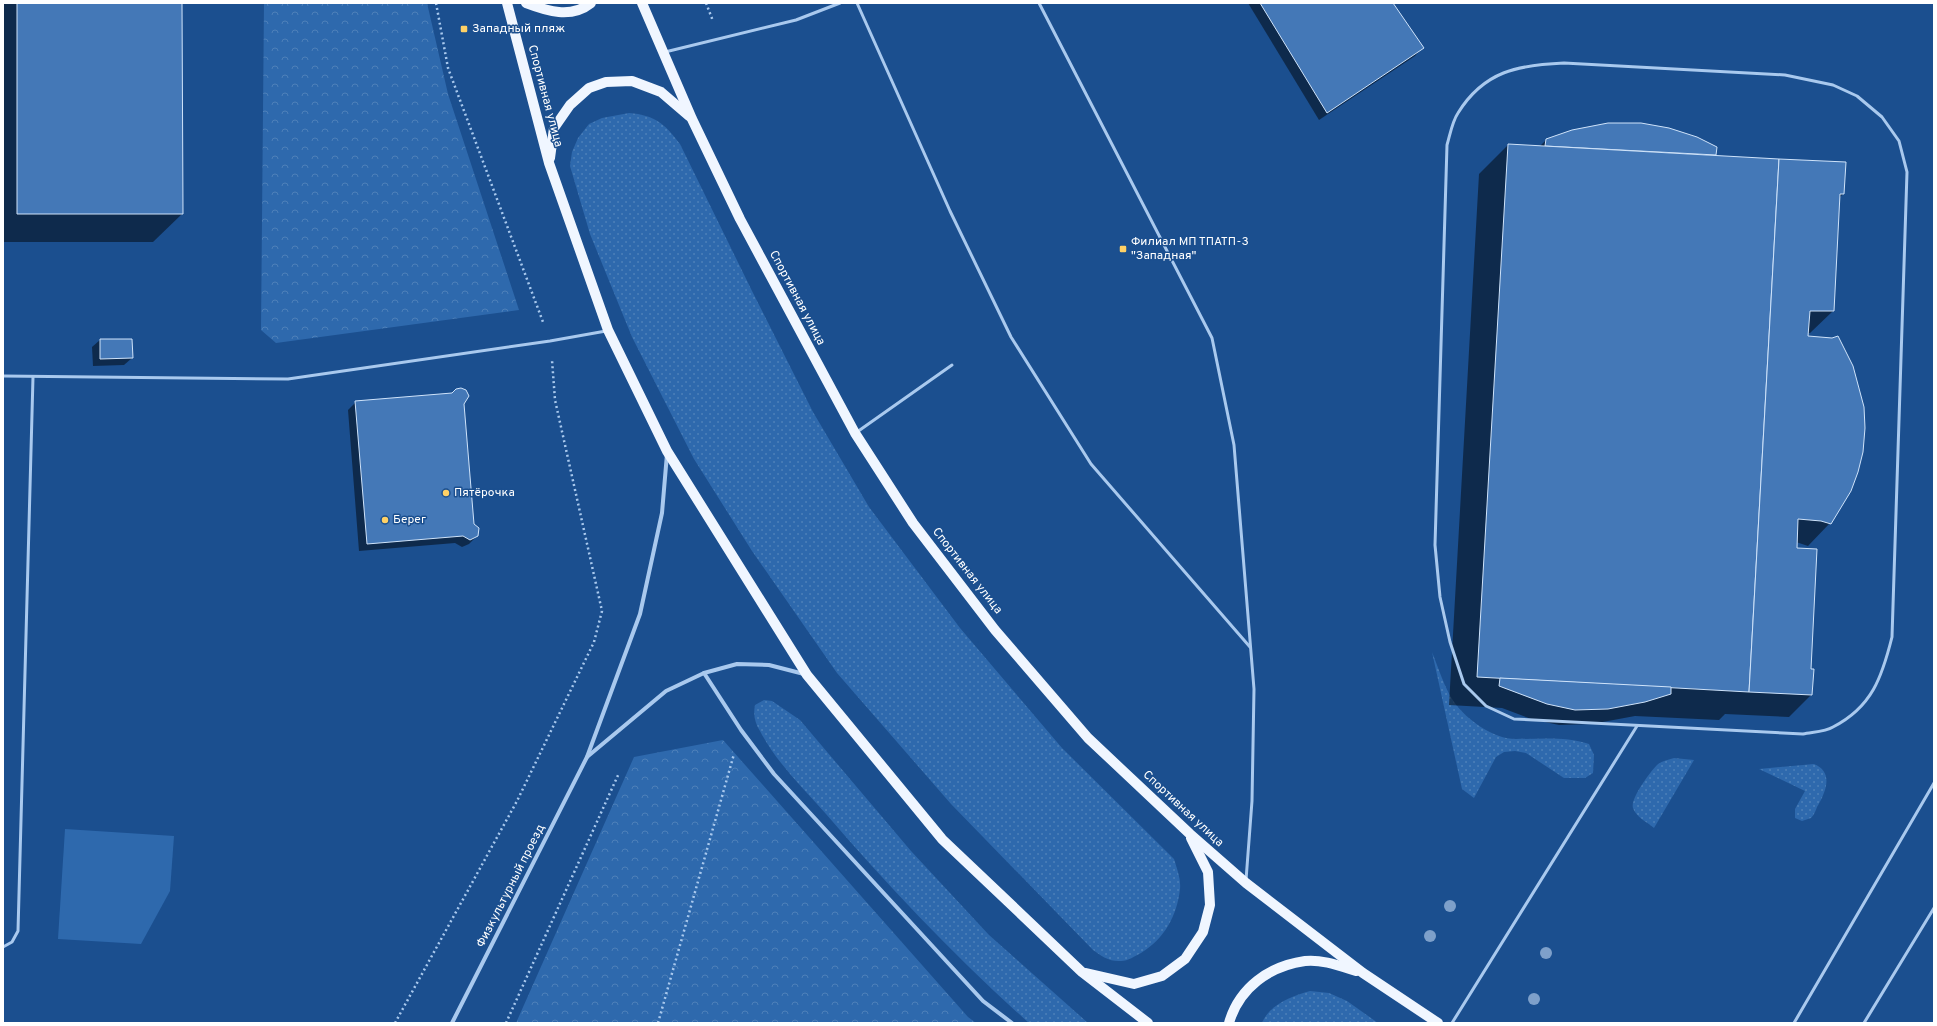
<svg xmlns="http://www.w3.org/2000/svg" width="1937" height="1026" font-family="Overpass,sans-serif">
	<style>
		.grass { fill: url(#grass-dots) }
		.forest { fill: url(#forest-crowns) }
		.park { fill: #2e69ad }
		.shadow { fill: #0007 }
		.building { fill: #4478b7; stroke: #cfe3fa }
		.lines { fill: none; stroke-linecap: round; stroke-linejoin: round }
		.path { stroke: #a9c9ee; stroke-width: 2.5; stroke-dasharray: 2 3; stroke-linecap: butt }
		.service { stroke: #a9c9ee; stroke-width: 3 }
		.minor { stroke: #a9c9ee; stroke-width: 4 }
		.primary { stroke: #f0f6ff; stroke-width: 10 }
		.tree { fill: #7ea0ca }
		.poi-dot { fill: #ffd166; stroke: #1b4f8f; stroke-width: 1.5 }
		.labels { text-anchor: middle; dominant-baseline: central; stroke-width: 3; stroke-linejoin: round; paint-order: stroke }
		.poi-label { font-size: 12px; fill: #fff; stroke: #1b4f8f; text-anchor: start }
		.street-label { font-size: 12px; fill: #fff; stroke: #1b4f8f }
	</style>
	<defs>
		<pattern id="grass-dots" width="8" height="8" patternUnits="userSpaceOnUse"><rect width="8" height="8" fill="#2e69ad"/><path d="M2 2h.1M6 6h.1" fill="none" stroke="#4d80b9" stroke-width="1.8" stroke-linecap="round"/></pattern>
		<pattern id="forest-crowns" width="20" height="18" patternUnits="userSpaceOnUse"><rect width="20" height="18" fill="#2e69ad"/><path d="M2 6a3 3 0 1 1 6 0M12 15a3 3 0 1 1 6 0" fill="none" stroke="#4d80b9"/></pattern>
	</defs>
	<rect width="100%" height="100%" fill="#1b4f8f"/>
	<!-- grass -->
	<g class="grass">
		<path d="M629 113C655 115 665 124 680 144L753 293 813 412 869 507 960 628 1062 748 1174 859C1177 869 1181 879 1180 889 1177 916 1164 939 1141 953 1135 956 1128 961 1121 961 1110 962 1101 956 1093 950L951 804 837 673 752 551 694 459 632 337 590 234 570 166 572 152 578 138 589 124 602 118Z"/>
		<path d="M1432 652C1438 667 1445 689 1454 702 1467 720 1493 739 1516 739 1540 739 1565 736 1589 744L1594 755 1593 773 1585 778H1564L1526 753 1515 751 1504 752 1496 757 1474 798 1462 789Z"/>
		<path d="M764 700 772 701 800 720 911 851 989 935 1088 1023H1029C957 959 889 887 826 814 803 788 776 762 760 731 755 723 753 715 755 705Z"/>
		<path d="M1674 758 1694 760 1654 828C1647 822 1636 817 1633 808 1630 799 1650 772 1657 765 1661 761 1668 760 1674 758Z"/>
		<path d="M1814 764C1834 772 1826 792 1817 807 1816 810 1814 815 1811 818 1808 819 1805 820 1802 821L1795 818V809L1805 791 1759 769Z"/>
		<path d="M1310 991 1329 993 1347 1001 1378 1023H1262C1270 1004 1292 996 1310 991Z"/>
	</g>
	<!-- forest -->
	<g class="forest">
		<polygon points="264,3 427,3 448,94 519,310 276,343 261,330"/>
		<polygon points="723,740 968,1017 976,1023 516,1023 634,757"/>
	</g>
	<!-- park -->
	<polygon class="park" points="65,829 174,836 170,891 141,944 58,939"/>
	<!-- shadow -->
	<g class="shadow">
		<polygon points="3,3 181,3 182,214 153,242 3,242"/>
		<polygon points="1248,3 1392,3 1422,48 1415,56 1319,120"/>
		<polygon points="1546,140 1716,148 1713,157 1843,194 1839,198 1833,311 1810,333 1807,333 1830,523 1808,546 1796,542 1810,670 1813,670 1811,695 1789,717 1725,714 1719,720 1635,716 1592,724 1559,725 1531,719 1502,708 1449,705 1479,174 1508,145 1539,147"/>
		<polygon points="100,340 132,358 124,365 93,366 92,347"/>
		<polygon points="356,402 463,404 473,524 477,536 469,544 462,547 455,543 359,551 348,410"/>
	</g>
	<!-- building -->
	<g class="building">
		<polygon points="17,3 182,3 183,214 17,214"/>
		<polygon points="1260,3 1393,3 1424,48 1327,113"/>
		<polygon points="1608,123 1641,123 1669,128 1697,137 1717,147 1716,155 1545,146 1546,139 1572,130"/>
		<polygon points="1508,144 1779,159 1749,692 1477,677"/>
		<polygon points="1779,159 1846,162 1844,194 1840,194 1834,311 1810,311 1808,336 1832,338 1838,336 1853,366 1864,407 1865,428 1863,452 1858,472 1851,491 1831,524 1821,521 1798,519 1797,548 1817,549 1811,669 1814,669 1812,695 1749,692"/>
		<polygon points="100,339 132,339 133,358 100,359"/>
		<polygon points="461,388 466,390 469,396 464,404 474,524 479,528 478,536 470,540 463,536 367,544 355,401 452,393 456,389"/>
		<polygon points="1500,678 1671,687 1671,694 1645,702 1608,709 1575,710 1547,704 1499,686"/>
	</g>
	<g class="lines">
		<!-- path -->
		<g class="path">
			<polyline points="436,3 448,68 543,322"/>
			<polyline points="706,3 713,21"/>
			<polyline points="395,1023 517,801 594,642 602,611 555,400 552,360"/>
			<polyline points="506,1023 619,773"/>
			<polyline points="658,1023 734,754"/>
		</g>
		<!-- service -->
		<g class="service">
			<polyline points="857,3 950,211 1011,337 1091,464 1250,647"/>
			<polyline points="1039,3 1212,338 1234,445 1254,689 1252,801 1246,880"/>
			<polyline points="665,52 796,20 840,3"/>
			<path d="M1564 63 1785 75 1833 85 1857 96 1882 117 1899 141 1907 172 1892 637C1882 677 1872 707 1833 727 1825 732 1812 732 1803 734L1514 719 1486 706 1464 684 1450 642 1440 597 1435 545 1447 145C1450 135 1452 122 1458 113 1484 71 1518 65 1564 63Z"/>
			<polyline points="3,376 288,379 550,341 606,331"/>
			<polyline points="857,432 952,365"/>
			<polyline points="3,947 12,942 18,931 33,377"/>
			<polyline points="1452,1023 1637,726"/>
			<polyline points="1794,1023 1934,783"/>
			<polyline points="1864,1023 1934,908"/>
		</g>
		<!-- minor -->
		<g class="minor">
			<polyline points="704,673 741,730 774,774 983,1001 1012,1023"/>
			<polyline points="587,757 666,691 704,673 737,664 769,665 804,674"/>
			<polyline points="452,1023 587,757 640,614 662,513 667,454"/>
		</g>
		<!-- primary -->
		<g class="primary">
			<polyline points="507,3 549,163 608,330 667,451 807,675 942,839 1082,972 1148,1023"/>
			<path d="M526 3C547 11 571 19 591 3"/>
			<polyline points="642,3 692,119 740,219 855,433 913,523 995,630 1088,738 1190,834 1246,883 1363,973 1438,1023"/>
			<polyline points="550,158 554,128 570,105 589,88 606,82 632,81 661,92 689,116"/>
			<polyline points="1086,973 1134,984 1162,976 1185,959 1203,932 1210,905 1208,872 1191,838"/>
			<path d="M1229 1023C1239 988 1269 966 1305 961 1321 959 1340 966 1356 971"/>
		</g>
	</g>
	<!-- trees -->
	<g class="tree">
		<circle cx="1450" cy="906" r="6"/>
		<circle cx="1430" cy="936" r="6"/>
		<circle cx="1546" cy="953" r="6"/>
		<circle cx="1534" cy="999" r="6"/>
	</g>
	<!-- markers -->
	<g class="poi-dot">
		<rect x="460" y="25" width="8" height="8" rx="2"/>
		<rect x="1119" y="245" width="8" height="8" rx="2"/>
		<circle cx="446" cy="493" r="4"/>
		<circle cx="385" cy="520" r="4"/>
	</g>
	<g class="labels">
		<!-- poi labels -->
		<g class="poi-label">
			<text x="472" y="29">Западный пляж</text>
			<text x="1131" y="242">Филиал МП ТПАТП-3<tspan x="1131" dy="14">"Западная"</tspan></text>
			<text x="454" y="493">Пятёрочка</text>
			<text x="393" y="520">Берег</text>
		</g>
		<!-- street labels -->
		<g class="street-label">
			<text transform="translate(545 96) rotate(75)">Спортивная улица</text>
			<text transform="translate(797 298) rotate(62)">Спортивная улица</text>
			<text transform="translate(967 571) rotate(52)">Спортивная улица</text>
			<text transform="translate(1183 809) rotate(43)">Спортивная улица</text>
			<text transform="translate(511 886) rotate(-63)">Физкультурный проезд</text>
		</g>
	</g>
	<!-- border -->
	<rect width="1937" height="1026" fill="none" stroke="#ffffff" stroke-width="8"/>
</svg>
